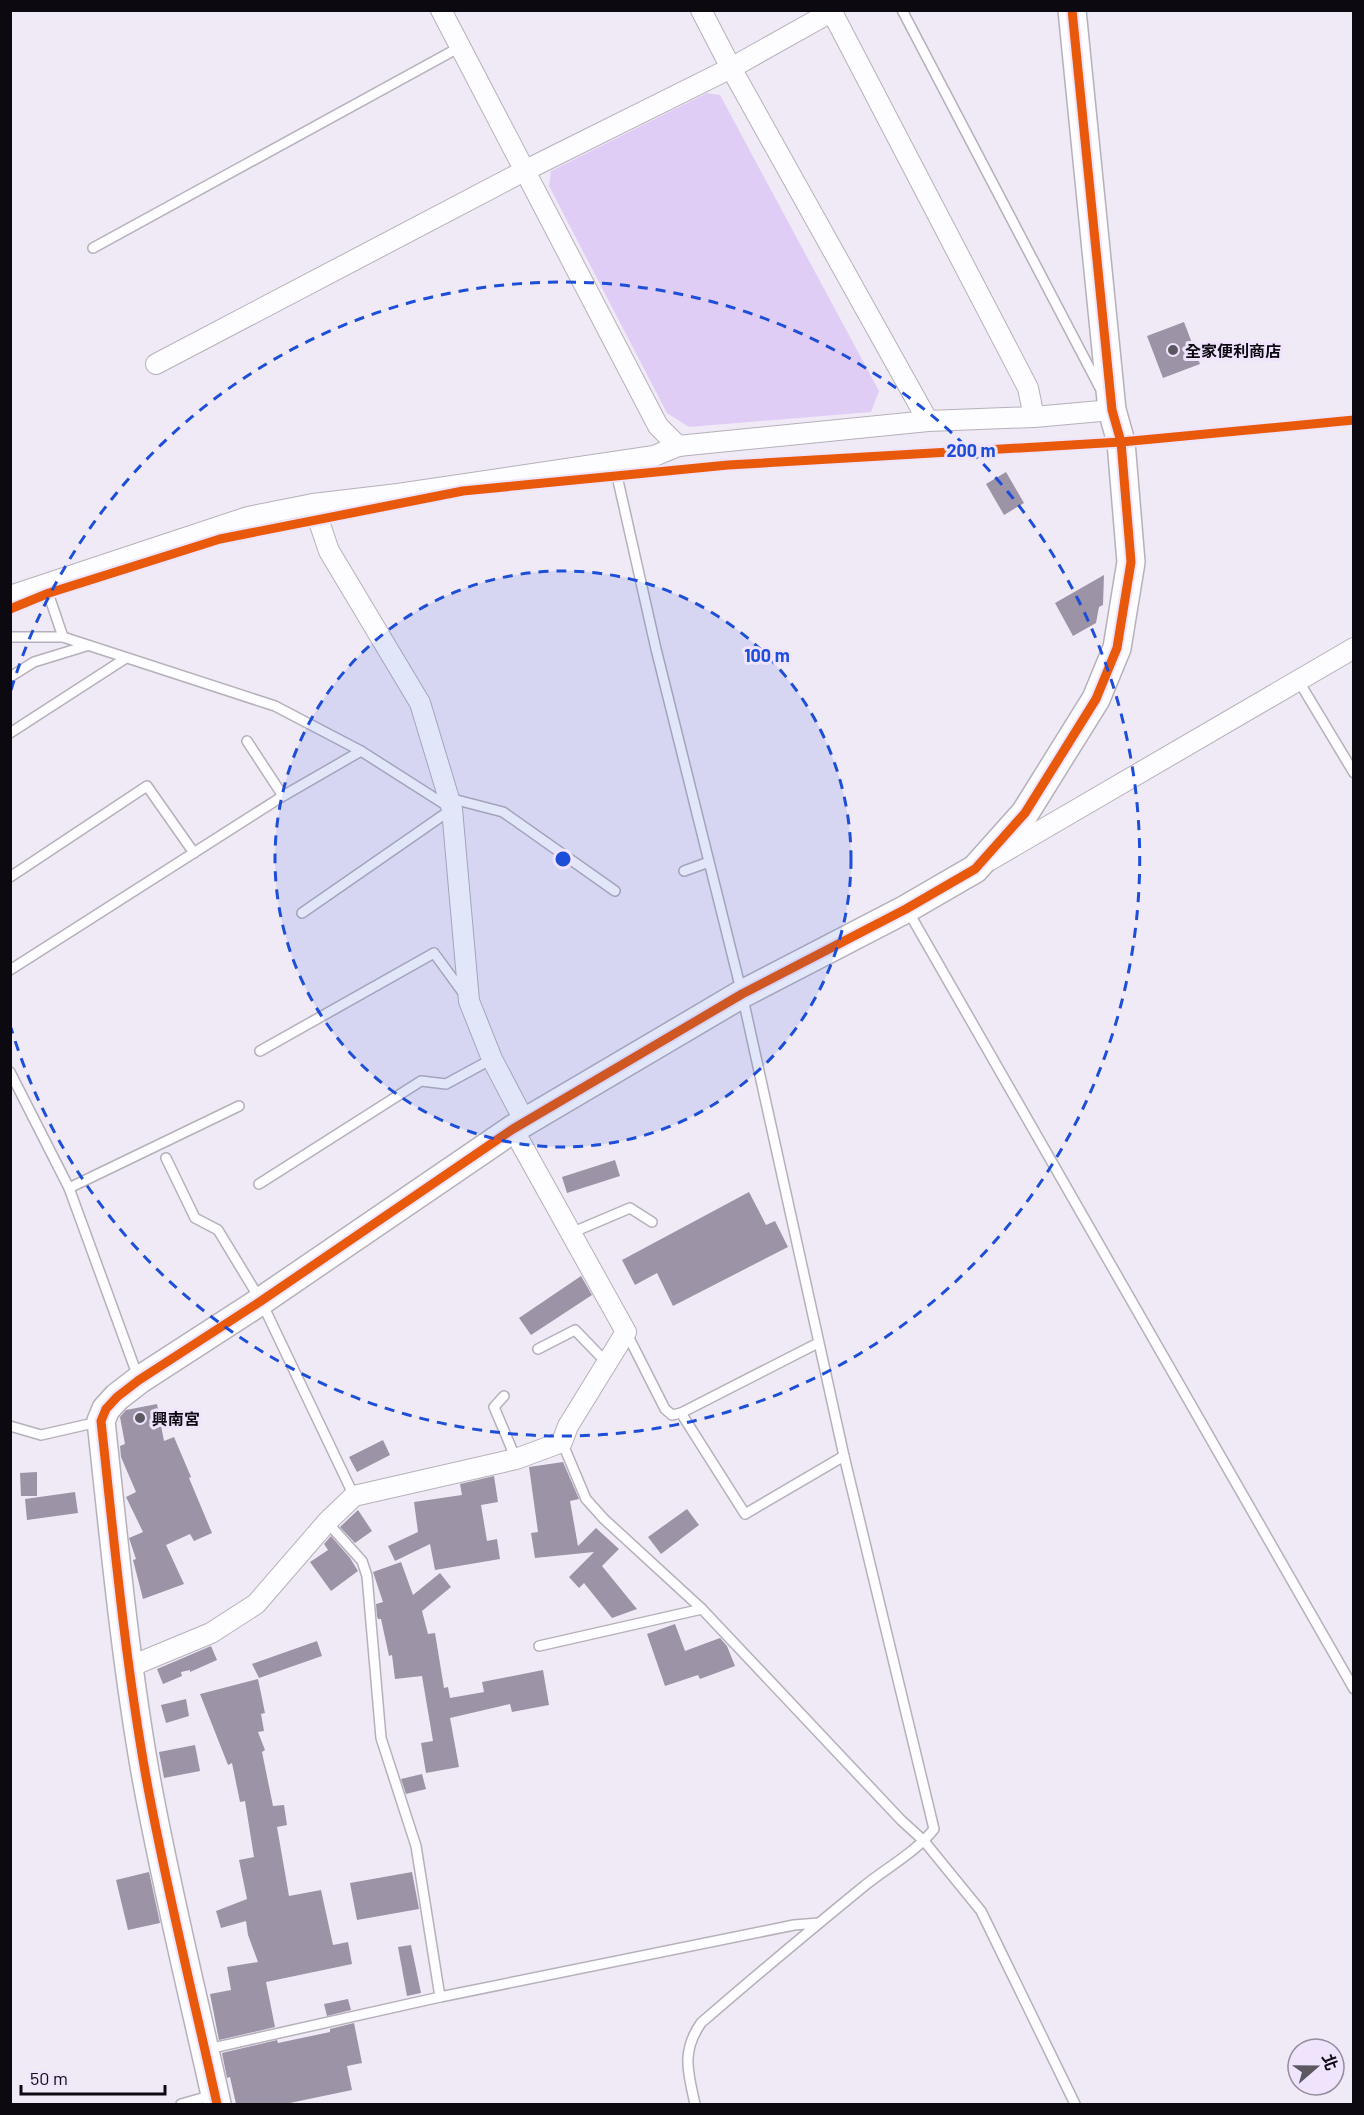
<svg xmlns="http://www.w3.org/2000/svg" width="1364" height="2115" font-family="Barlow,'Noto Sans TC',sans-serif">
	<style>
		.green { fill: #e0cdf5 }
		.building { fill: #9c93a6 }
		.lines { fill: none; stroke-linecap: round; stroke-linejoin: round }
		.lane-casing { stroke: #b5b0ba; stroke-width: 12 }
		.street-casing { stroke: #b5b0ba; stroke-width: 22 }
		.secondary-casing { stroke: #b5b0ba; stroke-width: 30 }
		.lane { stroke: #fdfcfe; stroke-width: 9 }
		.street { stroke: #fdfcfe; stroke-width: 20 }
		.secondary { stroke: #fdfcfe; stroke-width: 27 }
		.cycleway-casing { stroke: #efe4fc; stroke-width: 13 }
		.cycleway { stroke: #e8590c; stroke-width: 9 }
		.ring { fill: none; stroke: #1d4ed8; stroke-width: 3; stroke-dasharray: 10 8 }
		.poi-dot { fill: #5c5861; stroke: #efe4fc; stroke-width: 2 }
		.labels { text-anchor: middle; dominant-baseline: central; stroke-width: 6; stroke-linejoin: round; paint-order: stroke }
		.poi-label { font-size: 16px; font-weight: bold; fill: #0d0911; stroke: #efe4fc; text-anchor: start }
		.centre { fill: #1d4ed8; stroke: #efe4fc; stroke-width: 3 }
		.ring-label { font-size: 18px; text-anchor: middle; font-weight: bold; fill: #1d4ed8; stroke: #efe4fc; stroke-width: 6; stroke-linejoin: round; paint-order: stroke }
	</style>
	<rect width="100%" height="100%" fill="#f0eaf6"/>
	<!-- green -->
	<polygon class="green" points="707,93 720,95 879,391 871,412 689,427 667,413 549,186 551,171"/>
	<!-- building -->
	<g class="building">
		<polygon points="1184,322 1200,364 1163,378 1147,336"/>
		<polygon points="1006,472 1024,503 1004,515 986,484"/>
		<polygon points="1104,575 1103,605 1099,607 1096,623 1073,636 1055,603"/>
		<polygon points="615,1160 620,1176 567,1193 562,1177"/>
		<polygon points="749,1192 766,1225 775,1221 788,1247 673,1306 657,1273 635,1285 622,1260"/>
		<polygon points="581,1276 592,1295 531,1335 519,1318"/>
		<polygon points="157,1404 164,1441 174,1437 191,1477 189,1478 212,1533 194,1541 190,1534 166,1545 184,1584 143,1599 133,1560 136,1559 129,1538 143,1532 126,1497 136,1492 121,1457 120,1446 125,1444 120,1417 126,1410"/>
		<polygon points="383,1440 390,1455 357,1472 349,1457"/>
		<polygon points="563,1462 579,1499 570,1501 578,1546 596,1528 619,1549 602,1566 637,1609 612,1618 584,1583 579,1588 569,1577 594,1552 535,1558 531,1533 538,1532 529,1467"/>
		<polygon points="37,1472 37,1496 21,1496 20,1473"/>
		<polygon points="494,1476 498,1502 481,1505 487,1541 497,1539 500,1559 435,1570 430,1544 395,1561 388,1546 418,1532 414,1502 462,1495 460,1484"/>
		<polygon points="75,1492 78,1513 27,1520 25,1499"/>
		<polygon points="687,1509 699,1525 661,1554 648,1537"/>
		<polygon points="358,1510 372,1531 355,1543 340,1527"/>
		<polygon points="331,1536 350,1558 358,1571 331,1591 310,1562 328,1550 324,1544"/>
		<polygon points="401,1562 413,1595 440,1573 451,1587 422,1611 428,1634 435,1633 444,1688 448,1687 450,1698 484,1692 482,1682 543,1670 549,1705 512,1712 510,1704 450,1718 459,1767 426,1773 421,1743 433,1741 422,1676 395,1679 392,1655 389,1656 381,1619 378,1619 377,1616 376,1604 383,1602 373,1572"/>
		<polygon points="675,1624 685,1651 720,1638 727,1646 735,1666 700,1679 698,1675 665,1686 647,1634"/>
		<polygon points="317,1641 322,1656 259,1678 252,1664"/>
		<polygon points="211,1646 217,1660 190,1672 190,1670 181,1672 182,1676 163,1684 157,1669"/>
		<polygon points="258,1679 265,1713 261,1714 264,1731 258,1732 265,1750 262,1752 273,1806 284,1805 287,1825 277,1827 289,1896 321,1890 333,1945 348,1942 352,1964 266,1982 275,2027 219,2040 210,1994 231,1990 227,1967 258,1962 248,1935 246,1921 221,1928 216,1911 247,1899 239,1860 254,1857 245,1801 240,1802 232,1763 228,1765 200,1694"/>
		<polygon points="186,1699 189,1716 166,1723 161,1705"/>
		<polygon points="195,1745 200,1771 164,1778 159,1752"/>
		<polygon points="422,1774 426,1789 406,1794 401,1779"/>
		<polygon points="149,1872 160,1923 128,1930 116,1880"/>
		<polygon points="412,1872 419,1909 357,1920 350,1883"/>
		<polygon points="411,1945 421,1993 407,1996 398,1947"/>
		<polygon points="348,1999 351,2010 327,2016 324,2004"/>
		<polygon points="354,2023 362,2063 347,2066 352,2090 285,2104 236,2104 230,2077 227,2078 222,2053 277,2040 278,2043 330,2032 330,2029"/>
	</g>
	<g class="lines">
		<!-- lane casing -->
		<g class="lane-casing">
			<g id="lane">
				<polyline points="902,10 1100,388"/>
				<polyline points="93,248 460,47"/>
				<path d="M617 476 656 649 742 994 844 1456 934 1829C915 1853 886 1868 863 1887 808 1932 754 1977 701 2023 681 2052 688 2072 695 2104"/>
				<polyline points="45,584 63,637 275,706 361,751"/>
				<polyline points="10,637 63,637"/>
				<polyline points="10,677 34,662 86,646"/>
				<polyline points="1298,680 1354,773"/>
				<polyline points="10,733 126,658"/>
				<polyline points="247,741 283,796"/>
				<polyline points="449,798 503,812 615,891"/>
				<polyline points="684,871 709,862"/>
				<polyline points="10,877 147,786 194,853"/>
				<polyline points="908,911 1354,1689"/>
				<polyline points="10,970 283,796 361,751 452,809 302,913"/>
				<polyline points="260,1051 434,953 464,994"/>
				<polyline points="10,1072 69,1188 138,1377"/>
				<polyline points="166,1158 195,1218 218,1230 261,1301 354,1496"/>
				<polyline points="259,1184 421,1081 446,1084 492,1059"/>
				<polyline points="69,1188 239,1106"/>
				<polyline points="571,1233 630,1208 652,1222"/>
				<polyline points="626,1332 665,1409 672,1415 681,1413 745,1514 844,1456"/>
				<polyline points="538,1349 575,1330 607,1363"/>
				<polyline points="504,1396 494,1407 516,1459"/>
				<polyline points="681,1413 818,1343"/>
				<polyline points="10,1426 41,1435 98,1422"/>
				<polyline points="562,1442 586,1499 604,1519 702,1609 901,1820 924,1841 981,1911 1075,2104"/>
				<polyline points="327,1522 362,1561 367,1576 381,1738 416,1846 440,1997 794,1925 819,1923"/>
				<polyline points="539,1646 702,1609"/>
				<polyline points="208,2049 440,1997"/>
				<polyline points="181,2104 213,2095"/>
			</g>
		</g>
		<!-- street casing -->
		<g class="street-casing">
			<g id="street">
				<polyline points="441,10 658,426 678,446 928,421 1034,417 1112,410"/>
				<polyline points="701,10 731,68 928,421"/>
				<polyline points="831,10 1028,388 1034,417"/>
				<polyline points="156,364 526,170 731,68 831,12"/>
				<polyline points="313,504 329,551 420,703 452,809 469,1001 492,1059 525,1122"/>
				<polyline points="10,596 248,517 313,504 398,494 654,456 678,446"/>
				<polyline points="990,860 1354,648"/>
				<polyline points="129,1667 211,1633 256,1604 327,1522 354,1496 516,1459 562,1442 568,1426 626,1332 513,1129"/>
			</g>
		</g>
		<!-- secondary casing -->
		<g class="secondary-casing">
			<path id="secondary" d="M217 2104C193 1995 166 1887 146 1777 125 1659 114 1540 101 1421L106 1409 117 1397 139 1380 261 1301 513 1129 742 994 906 909 975 869 1025 813 1096 699 1117 648 1131 562 1121 442 1112 410 1072 10"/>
		</g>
		<!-- lane -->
		<use href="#lane" class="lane"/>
		<!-- street -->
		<use href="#street" class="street"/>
		<!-- secondary -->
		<use href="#secondary" class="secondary"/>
		<!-- cycleway casing -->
		<g class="cycleway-casing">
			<g id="cycleway">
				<polyline points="10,609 49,593 220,539 463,491 728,465 1121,442 1354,420"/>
				<path d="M217 2104C193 1995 166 1887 146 1777 125 1659 114 1540 101 1421L106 1409 117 1397 139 1380 261 1301 513 1129 742 994 906 909 975 869 1025 813 1096 699 1117 648 1131 562 1121 442 1112 410 1072 10"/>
			</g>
		</g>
		<!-- cycleway -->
		<use href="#cycleway" class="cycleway"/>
	</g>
	<!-- distance rings -->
	<circle cx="563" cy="859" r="288" fill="#1d4ed8" fill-opacity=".12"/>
	<g class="ring">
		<circle cx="563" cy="859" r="288"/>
		<path d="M11 690A577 577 0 1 1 11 1028"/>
	</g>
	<!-- markers -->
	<g class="poi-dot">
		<circle cx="1173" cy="350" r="6"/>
		<circle cx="140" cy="1418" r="6"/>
	</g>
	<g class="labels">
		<!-- poi labels -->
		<g class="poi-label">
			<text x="1185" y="350">全家便利商店</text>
			<text x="152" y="1418">興南宮</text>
		</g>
	</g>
	<circle cx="563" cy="859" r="9" class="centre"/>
	<g class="ring-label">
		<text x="971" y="457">200 m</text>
		<text x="767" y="662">100 m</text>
	</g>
	<!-- border -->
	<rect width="1364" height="2115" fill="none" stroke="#0d0911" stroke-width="24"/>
	<!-- north arrow -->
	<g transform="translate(1316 2067) rotate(70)"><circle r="28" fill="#efe4fc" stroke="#958c9e" stroke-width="1.5"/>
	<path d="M0-4.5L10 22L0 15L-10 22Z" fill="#5c5861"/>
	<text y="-9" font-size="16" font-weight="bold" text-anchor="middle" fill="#0d0911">北</text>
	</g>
	<!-- scale -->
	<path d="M21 2085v9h144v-9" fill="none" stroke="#0d0911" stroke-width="3"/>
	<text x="30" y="2085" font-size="18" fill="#0d0911" stroke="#efe4fc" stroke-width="4.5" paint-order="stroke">50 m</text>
</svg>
